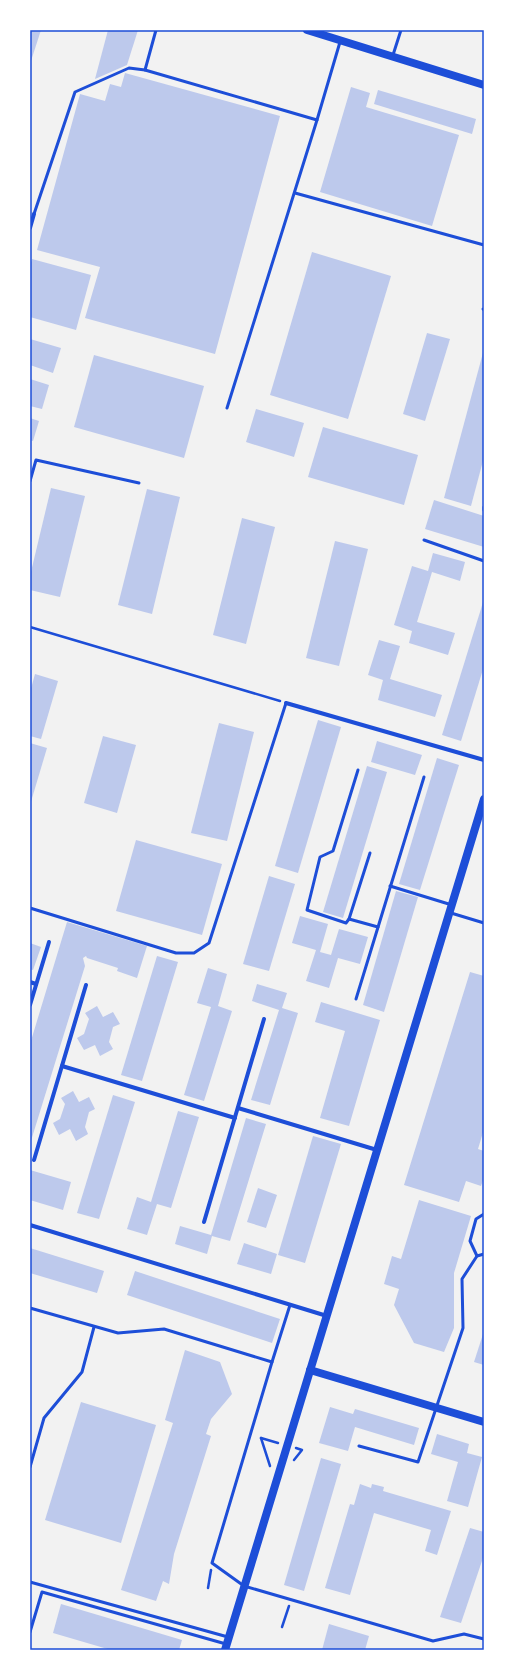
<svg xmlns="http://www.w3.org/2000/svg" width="514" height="1680" font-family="'Times New Roman',serif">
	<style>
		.building { fill: #bdc9ec }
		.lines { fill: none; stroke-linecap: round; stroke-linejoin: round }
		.path { stroke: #1d4ed8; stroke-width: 2.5 }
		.service { stroke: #1d4ed8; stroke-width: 3 }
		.minor { stroke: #1d4ed8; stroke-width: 4 }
		.secondary { stroke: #1d4ed8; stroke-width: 8 }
		.neatline { fill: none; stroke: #1d4ed8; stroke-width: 1.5 }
	</style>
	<rect width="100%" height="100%" fill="#f2f2f2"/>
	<!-- building -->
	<g class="building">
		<polygon points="30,30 41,30 30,64"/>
		<polygon points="108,30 138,30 127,65 95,79"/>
		<polygon points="125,73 280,116 215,354 85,318 100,267 37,250 80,94 105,101 110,84 121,87"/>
		<polygon points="351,87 370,93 366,107 459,135 432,226 320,192"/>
		<polygon points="378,90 476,119 472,134 374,104"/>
		<polygon points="312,252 391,276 348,419 270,395"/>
		<polygon points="32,259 91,275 76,330 30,317 30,266"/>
		<polygon points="427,333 450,339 425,421 403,414"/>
		<polygon points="30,339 61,348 53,373 30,365"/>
		<polygon points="484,349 484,457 471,506 444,498"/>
		<polygon points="94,355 204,386 184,458 74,427"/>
		<polygon points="30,379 49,385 42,409 30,406"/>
		<polygon points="256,409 304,423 294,457 246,442"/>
		<polygon points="30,418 39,421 33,441 30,440"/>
		<polygon points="323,427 418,455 404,505 308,477"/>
		<polygon points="51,488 85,496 60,597 30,590 30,576"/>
		<polygon points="147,489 180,497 152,614 118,605"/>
		<polygon points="434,500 484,516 484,547 425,529"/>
		<polygon points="242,518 275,527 246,644 213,635"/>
		<polygon points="335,541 368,549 339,666 306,658"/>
		<polygon points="433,553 465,562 460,581 432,572 417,622 455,633 448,655 409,643 412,631 394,625 412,566 428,571"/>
		<polygon points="484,599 484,666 461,741 442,735"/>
		<polygon points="379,640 400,646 390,679 442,695 435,717 378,700 383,680 368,675"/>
		<polygon points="35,674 58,681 41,739 30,736 30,692"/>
		<polygon points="318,720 341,727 298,873 275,866"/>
		<polygon points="219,723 254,732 227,841 191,833"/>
		<polygon points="103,736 136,745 117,813 84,803"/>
		<polygon points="377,741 422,755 415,775 371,762"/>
		<polygon points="30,743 47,748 30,805"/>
		<polygon points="437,758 459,765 420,890 399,884"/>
		<polygon points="367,766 387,772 343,918 323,912"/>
		<polygon points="136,840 222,864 202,935 116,911"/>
		<polygon points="269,876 295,884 269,971 243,964"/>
		<polygon points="396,891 418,897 384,1012 363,1005"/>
		<polygon points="300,916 328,924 320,952 331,955 339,929 368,937 360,964 338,958 329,988 306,981 316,950 292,943"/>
		<polygon points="67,922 147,946 137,978 117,971 118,968 87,958 86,956 83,958 85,966 30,1144 30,1044"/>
		<polygon points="30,943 41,947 33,970 30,969"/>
		<polygon points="157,956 178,962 142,1081 121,1075"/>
		<polygon points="208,968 227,974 218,1006 232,1011 204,1101 184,1095 211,1007 197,1003"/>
		<polygon points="470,972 484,976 484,1129 478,1149 484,1151 484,1177 481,1186 466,1181 459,1202 404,1185"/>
		<polygon points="257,984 287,993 282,1008 298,1013 270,1105 251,1100 279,1010 252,1001"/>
		<polygon points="321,1002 380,1020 349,1126 320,1118 345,1031 315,1022"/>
		<polygon points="97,1006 103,1017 113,1012 120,1024 113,1027 109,1042 113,1049 100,1056 95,1045 84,1050 77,1038 84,1034 89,1019 85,1013"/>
		<polygon points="73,1091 79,1102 89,1097 95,1109 89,1112 85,1127 88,1134 76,1141 70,1129 59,1135 53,1123 60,1119 65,1104 61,1098"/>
		<polygon points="113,1095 135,1102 99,1219 77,1213"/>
		<polygon points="178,1111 199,1117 171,1208 157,1204 147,1235 127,1229 137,1197 151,1202"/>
		<polygon points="246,1118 266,1124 230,1241 212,1236 207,1254 175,1244 180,1226 211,1235"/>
		<polygon points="313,1136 341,1144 305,1263 278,1255"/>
		<polygon points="30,1170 71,1182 63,1210 30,1200"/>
		<polygon points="258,1188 277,1195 266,1228 247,1222"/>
		<polygon points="419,1200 471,1216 454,1273 454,1328 444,1352 414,1343 394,1305 399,1289 384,1284 392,1256 401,1259"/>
		<polygon points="244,1243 277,1254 271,1274 237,1264"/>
		<polygon points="30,1248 104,1271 97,1293 30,1273"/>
		<polygon points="135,1271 280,1319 272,1343 127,1295"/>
		<polygon points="484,1331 484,1365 474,1362"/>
		<polygon points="185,1350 220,1362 232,1394 211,1419 206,1434 211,1436 174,1554 169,1584 163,1581 156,1601 121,1590 173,1423 165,1420"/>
		<polygon points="81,1402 156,1425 121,1543 45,1520"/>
		<polygon points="330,1407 353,1414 355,1409 419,1428 414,1445 355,1427 348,1451 319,1443"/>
		<polygon points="437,1434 469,1444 467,1453 482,1457 468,1507 447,1501 458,1462 431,1454"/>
		<polygon points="321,1458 341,1464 304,1591 284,1585"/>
		<polygon points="360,1484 371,1488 372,1484 384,1487 383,1491 451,1511 437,1555 425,1551 431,1530 374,1513 350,1595 325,1588 350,1504 354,1505"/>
		<polygon points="470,1528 484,1532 484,1555 461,1623 440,1617"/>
		<polygon points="61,1604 182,1640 179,1650 111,1650 53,1633"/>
		<polygon points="329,1624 369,1636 365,1650 322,1650"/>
	</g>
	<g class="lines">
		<!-- path -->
		<g class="path">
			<polyline points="30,627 280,701"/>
			<polyline points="261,1438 278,1443"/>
			<polyline points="261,1438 270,1466"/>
			<polyline points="294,1460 302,1450 296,1448"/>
			<polyline points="208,1588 211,1570"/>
			<polyline points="282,1627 289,1606"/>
		</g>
		<!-- service -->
		<g class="service">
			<polyline points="393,55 401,30"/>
			<polyline points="145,70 156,30"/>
			<polyline points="295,193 484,245"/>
			<polyline points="34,214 75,92 129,68 145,70 317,120"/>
			<polyline points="483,309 484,310"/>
			<polyline points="227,408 317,120 340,42"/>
			<polyline points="30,481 36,460 139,483"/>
			<polyline points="484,507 484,510"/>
			<polyline points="424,540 484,561"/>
			<polyline points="358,770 333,851 320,857 307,910 346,923 349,919 370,853"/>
			<polyline points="390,886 452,905"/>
			<polyline points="30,908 176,953 194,953 209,943 286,703"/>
			<polyline points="451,913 484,923"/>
			<polyline points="349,919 378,927"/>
			<polyline points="356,999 424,777"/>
			<polyline points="477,1256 470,1241 476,1219 484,1214"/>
			<polyline points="30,1308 118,1333 164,1329 272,1362 290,1305"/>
			<polyline points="272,1362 212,1563 244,1586 433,1641 464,1634 484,1639"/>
			<polyline points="359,1446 418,1462 463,1328 462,1279 477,1256 484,1254"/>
			<polyline points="30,1467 44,1418 82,1372 94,1327"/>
			<polyline points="30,1582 228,1637"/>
			<polyline points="30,1632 42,1592 226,1644"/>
		</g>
		<!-- minor -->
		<g class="minor">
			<polyline points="30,228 34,214"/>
			<polyline points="286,703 484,760"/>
			<polyline points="30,982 36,984"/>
			<polyline points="30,1005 49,942"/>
			<polyline points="62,1066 235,1118"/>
			<polyline points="238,1108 377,1150"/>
			<polyline points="34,1160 86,985"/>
			<polyline points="204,1222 264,1019"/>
			<polyline points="30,1225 327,1316"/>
		</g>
		<!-- secondary -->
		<g class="secondary">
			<polyline points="307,30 484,85"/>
			<polyline points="310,1370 484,1422"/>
			<polyline points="225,1650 484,799"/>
		</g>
	</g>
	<!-- border -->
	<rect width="514" height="1680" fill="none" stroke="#ffffff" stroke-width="62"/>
	<rect x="31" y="31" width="452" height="1618" class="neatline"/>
</svg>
